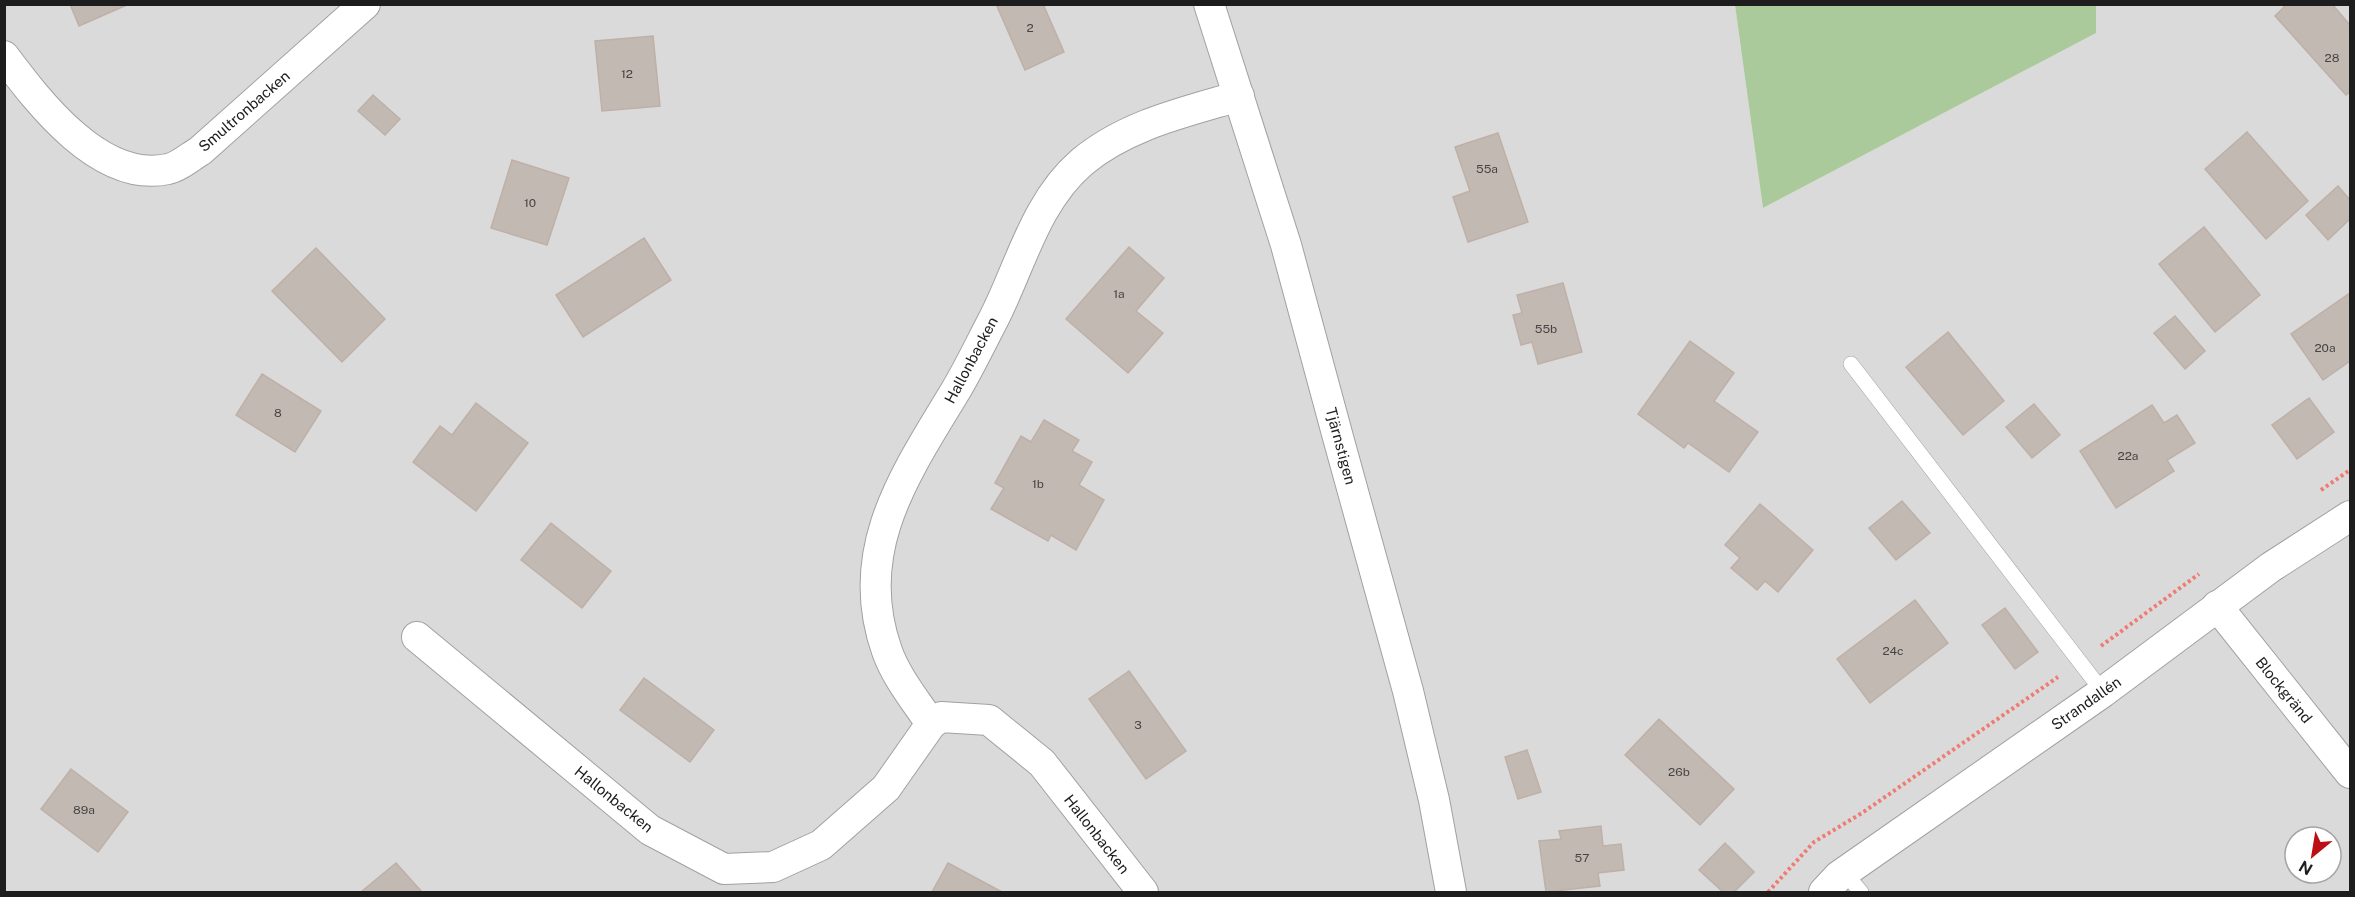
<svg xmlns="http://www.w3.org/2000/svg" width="2355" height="897" font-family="'Public Sans',sans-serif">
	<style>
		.residential { fill: #dbdada; fill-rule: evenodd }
		.forest { fill: #abca9b }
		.building { fill: #c2b9b3; stroke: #beb0a7; stroke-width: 1.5 }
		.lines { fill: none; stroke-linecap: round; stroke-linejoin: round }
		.lane-casing { stroke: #a1a1a1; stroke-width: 16 }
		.street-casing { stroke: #a1a1a1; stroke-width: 32 }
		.path { stroke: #ef7b73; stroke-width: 4; stroke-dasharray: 3 3; stroke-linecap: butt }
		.lane { stroke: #fff; stroke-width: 15 }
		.street { stroke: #fff; stroke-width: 30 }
		.labels { text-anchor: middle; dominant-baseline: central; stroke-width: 4.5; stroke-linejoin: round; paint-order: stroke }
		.number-label { font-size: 12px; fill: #464442 }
		.street-label { font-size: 15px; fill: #1d1d1d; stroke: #fff }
	</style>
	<rect width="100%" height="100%" fill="#edeae4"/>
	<!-- residential -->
	<path class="residential" d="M5 5H1735L1763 208 2096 33V5H2350V892H5ZM2295 837H2331V873H2295Z"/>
	<!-- forest -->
	<polygon class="forest" points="1735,5 2096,5 2096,33 1763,208"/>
	<!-- building -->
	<g class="building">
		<polygon points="70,4 129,4 79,26"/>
		<polygon points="996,4 1043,4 1064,52 1025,70"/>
		<polygon points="2287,4 2332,4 2350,25 2350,92 2346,95 2275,16"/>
		<polygon points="653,36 660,106 602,111 595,41"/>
		<polygon points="373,95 400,119 385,135 358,111"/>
		<polygon points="2247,132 2308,201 2266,239 2205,169"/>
		<polygon points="1498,133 1528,222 1468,242 1453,197 1470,191 1455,147"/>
		<polygon points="512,160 569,178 547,245 491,228"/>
		<polygon points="2338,186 2350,200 2350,219 2328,240 2306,215"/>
		<polygon points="2204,227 2260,295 2215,332 2159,264"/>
		<polygon points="644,238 671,280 583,337 556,295"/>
		<polygon points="1129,247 1164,278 1136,311 1163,333 1128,373 1066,319"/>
		<polygon points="316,248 385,319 342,362 272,291"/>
		<polygon points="1563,283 1582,352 1538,364 1532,342 1521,345 1513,315 1522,313 1517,295"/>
		<polygon points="2350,293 2350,361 2323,380 2291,334"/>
		<polygon points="2175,316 2205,351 2185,369 2154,333"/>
		<polygon points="1948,332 2004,401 1963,435 1906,367"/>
		<polygon points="1690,341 1734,373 1714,401 1758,432 1729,472 1688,443 1684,448 1638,414"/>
		<polygon points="262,374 321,411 295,452 236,415"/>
		<polygon points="2309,398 2334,432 2297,459 2272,425"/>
		<polygon points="476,403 528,443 476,511 413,462 440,426 452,435"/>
		<polygon points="2034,404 2060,435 2032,458 2006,427"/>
		<polygon points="2152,405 2164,423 2177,415 2195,443 2167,460 2174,471 2116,508 2080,451"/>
		<polygon points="1044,420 1079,440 1072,451 1092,462 1079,485 1104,500 1076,550 1051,535 1048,541 991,509 1004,488 995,483 1021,436 1031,442"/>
		<polygon points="1902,501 1930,533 1896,560 1869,528"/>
		<polygon points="1760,504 1813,550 1778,592 1765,581 1757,590 1731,568 1740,558 1725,545"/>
		<polygon points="551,523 611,571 582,608 521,560"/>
		<polygon points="1915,600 1948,643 1870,703 1837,659"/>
		<polygon points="2005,608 2038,652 2015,669 1982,625"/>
		<polygon points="1129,671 1186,751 1146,779 1089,699"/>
		<polygon points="644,678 714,730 690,762 620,710"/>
		<polygon points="1659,719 1734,789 1700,825 1625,755"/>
		<polygon points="1527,750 1541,792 1518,799 1505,757"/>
		<polygon points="71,769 128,812 98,852 41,809"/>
		<polygon points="1601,826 1603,846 1621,844 1624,870 1598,873 1600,886 1546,892 1539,841 1561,839 1559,831"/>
		<polygon points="1725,843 1754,872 1734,892 1723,892 1699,870"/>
		<polygon points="396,863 422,892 361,892"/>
		<polygon points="948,863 1002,892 932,892"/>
	</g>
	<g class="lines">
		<!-- lane casing -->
		<g class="lane-casing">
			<g id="lane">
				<polyline points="1851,364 2103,692"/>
				<polyline points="1844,872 1861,892"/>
			</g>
		</g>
		<!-- street casing -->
		<g class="street-casing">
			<g id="street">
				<polyline points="1209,4 1286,245 1339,441 1408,691 1434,800 1451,892"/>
				<path d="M4 56C39 103 101 184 168 169 179 167 191 156 200 151L365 4"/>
				<polyline points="2217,606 2350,773"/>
				<path d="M417 637 650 830 724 869 773 867 821 845 886 788 931 724C916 701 896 677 887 651 851 550 906 473 956 390 969 368 980 345 992 322 1020 269 1034 203 1082 162 1126 125 1185 112 1239 96"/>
				<polyline points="931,724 941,717 989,720 1042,763 1143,892"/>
				<polyline points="1824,892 1839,876 2103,692 2271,567 2350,516"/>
			</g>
		</g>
		<!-- path -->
		<g class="path">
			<polyline points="2321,490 2350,470"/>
			<polyline points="2101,646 2199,574"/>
			<polyline points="1768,892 1814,842 1862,813 2058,677"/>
		</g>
		<!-- lane -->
		<use href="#lane" class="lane"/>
		<!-- street -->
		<use href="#street" class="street"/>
	</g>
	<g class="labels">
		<!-- number labels -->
		<g class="number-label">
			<text x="1030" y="28">2</text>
			<text x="2332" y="58">28</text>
			<text x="627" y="74">12</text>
			<text x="1487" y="169">55a</text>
			<text x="530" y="203">10</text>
			<text x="1119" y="294">1a</text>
			<text x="1546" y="329">55b</text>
			<text x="2325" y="348">20a</text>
			<text x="278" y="413">8</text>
			<text x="2128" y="456">22a</text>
			<text x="1038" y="484">1b</text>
			<text x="1893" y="651">24c</text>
			<text x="1138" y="725">3</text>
			<text x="1679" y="772">26b</text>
			<text x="84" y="810">89a</text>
			<text x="1582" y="858">57</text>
		</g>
		<!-- street labels -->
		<g class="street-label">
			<text transform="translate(244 111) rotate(-41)">Smultronbacken</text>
			<text transform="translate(971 360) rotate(-62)">Hallonbacken</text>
			<text transform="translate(1341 446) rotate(75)">Tjärnstigen</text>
			<text transform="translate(2284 690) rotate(51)">Blockgränd</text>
			<text transform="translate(2086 703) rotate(-35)">Strandallén</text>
			<text transform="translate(614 799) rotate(39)">Hallonbacken</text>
			<text transform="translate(1097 834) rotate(52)">Hallonbacken</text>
		</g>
	</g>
	<!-- border -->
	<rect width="2355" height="897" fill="none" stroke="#1d1d1d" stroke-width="12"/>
	<!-- north arrow -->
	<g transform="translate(2313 855) rotate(210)"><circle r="28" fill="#ffffff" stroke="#a5a5a5" stroke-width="1.5"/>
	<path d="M0-4.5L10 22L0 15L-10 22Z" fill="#bc0e15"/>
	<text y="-9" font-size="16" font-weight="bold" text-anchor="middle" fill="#1d1d1d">N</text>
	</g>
</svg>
